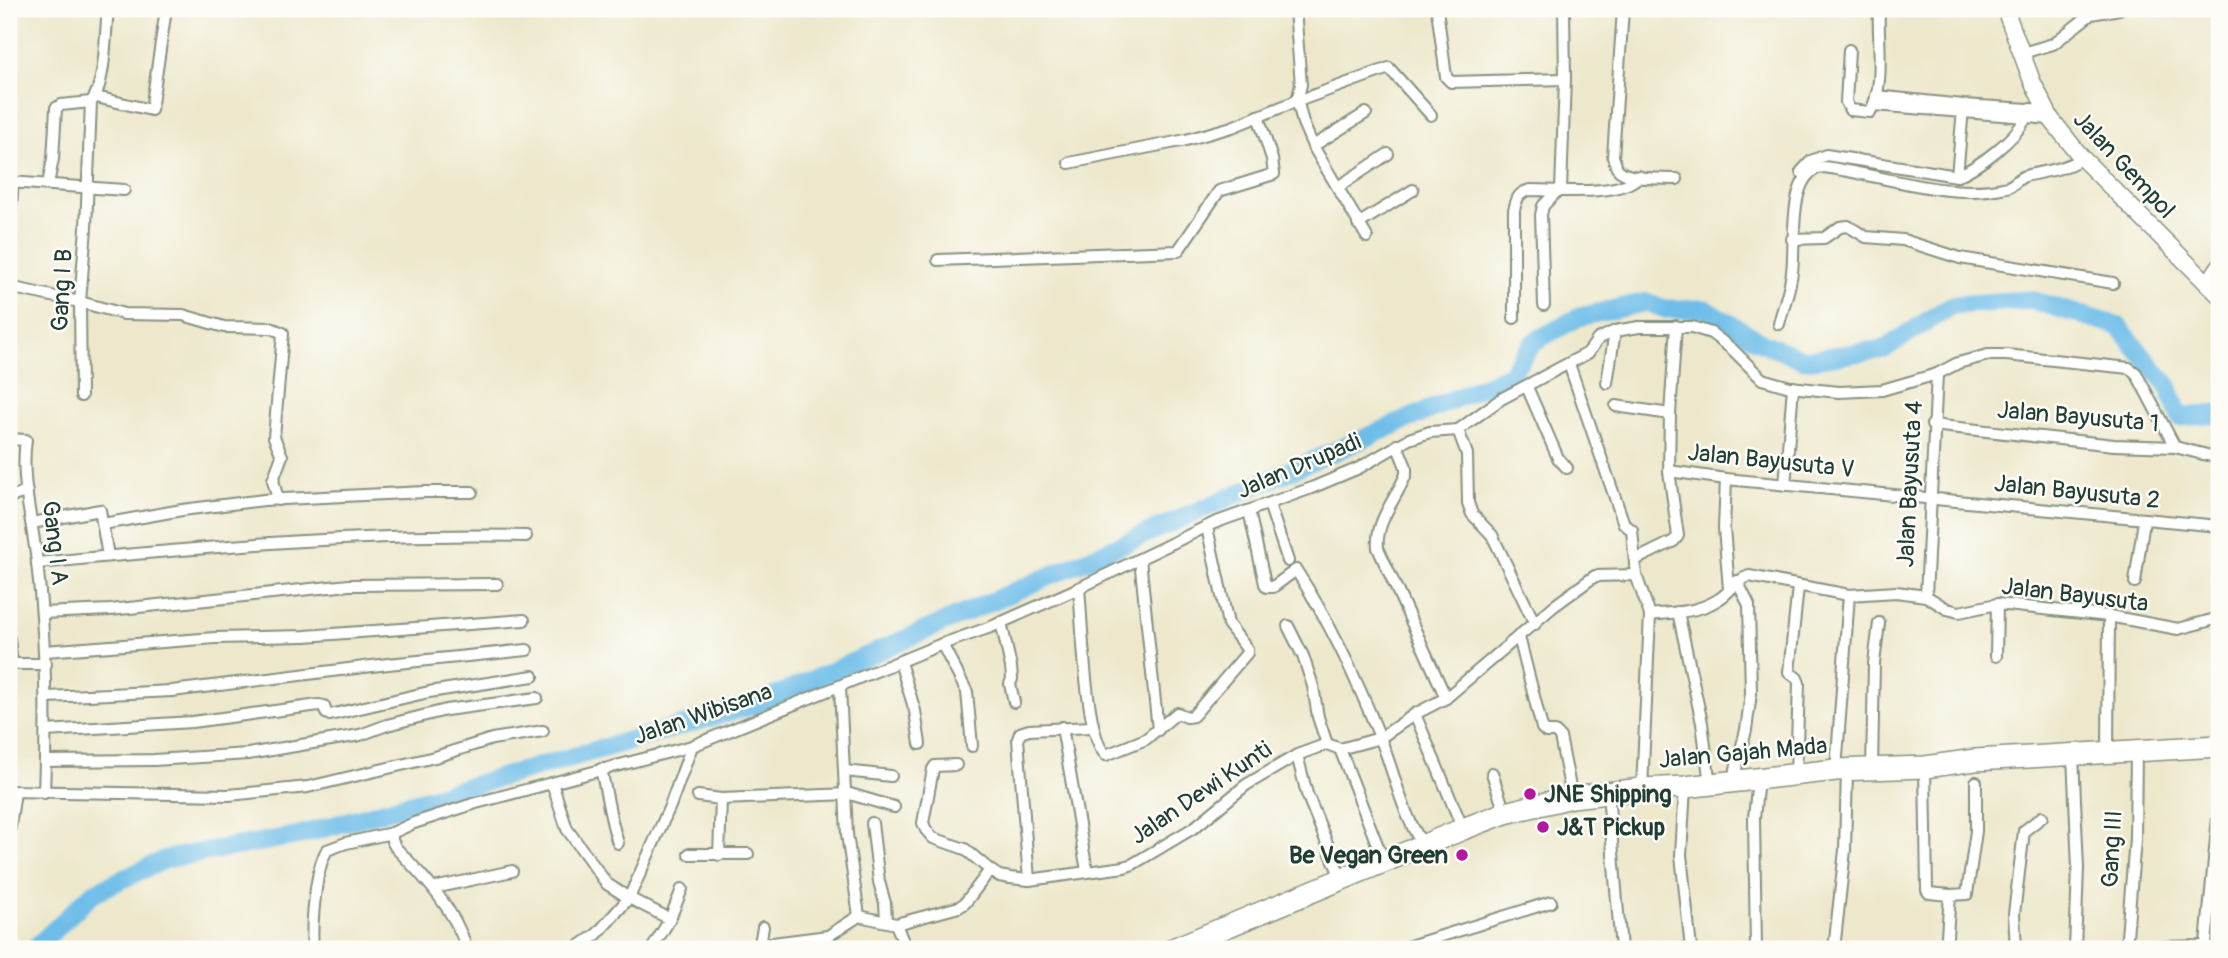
<svg xmlns="http://www.w3.org/2000/svg" width="2228" height="958" font-family="Pangolin,sans-serif">
	<style>
		.lines { fill: none; stroke-linecap: round; stroke-linejoin: round }
		.river { stroke: #6ebde9; stroke-width: 19 }
		.street-casing { stroke: #869280; stroke-width: 14 }
		.secondary-casing { stroke: #869280; stroke-width: 19 }
		.highway-casing { stroke: #869280; stroke-width: 24 }
		.street { stroke: #fff; stroke-width: 10 }
		.secondary { stroke: #fff; stroke-width: 16 }
		.highway { stroke: #fff; stroke-width: 21 }
		.poi-dot { fill: #b5179e; stroke: #fdfcf7; stroke-width: 2.5 }
		.labels { text-anchor: middle; dominant-baseline: central; stroke-width: 5; stroke-linejoin: round; paint-order: stroke }
		.street-label { font-size: 24px; fill: #1f3d34; stroke: #fdfcf7 }
		.poi-label { font-size: 24px; font-weight: bold; fill: #1f3d34; stroke: #fdfcf7; text-anchor: start }
	</style>
	<rect width="100%" height="100%" fill="#fdfcf7"/>
	<filter id="ink" filterUnits="userSpaceOnUse"><feTurbulence type="fractalNoise" baseFrequency=".0143" numOctaves="2"/><feDisplacementMap in="SourceGraphic" scale="14" xChannelSelector="R" yChannelSelector="G"/><feConvolveMatrix kernelMatrix="1 2 1 2 8 2 1 2 1" color-interpolation-filters="sRGB"/></filter>
	<filter id="wash" filterUnits="userSpaceOnUse"><feTurbulence type="fractalNoise" baseFrequency=".00686" numOctaves="4" result="noise"/><feDisplacementMap in="SourceGraphic" scale="28" xChannelSelector="R" yChannelSelector="G"/><feGaussianBlur stdDeviation="1.57" result="paint"/><feColorMatrix in="noise" values="0 0 0 0 0 0 0 0 0 0 0 0 0 0 0 0 0 1.4 0 .05"/><feComposite in="paint" operator="in"/></filter>
	<g filter="url(#wash)">
		<rect width="100%" height="100%" fill="#ede8cc"/>
		<g class="lines">
			<!-- river -->
			<polyline class="river" points="34,949 93,893 166,859 300,835 757,704 1509,375 1535,341 1579,317 1647,302 1665,309 1705,309 1763,343 1804,360 1884,349 1952,305 2031,300 2118,326 2168,386 2180,417 2219,414"/>
		</g>
	</g>
	<g filter="url(#ink)">
		<g class="lines">
			<!-- street casing -->
			<g class="street-casing">
				<g id="street">
					<polyline points="1437,9 1446,77 1451,82 1565,79"/>
					<path d="M1623 9 1613 157C1615 160 1615 164 1617 168 1626 181 1662 178 1677 179"/>
					<path d="M1849 50 1846 102 1850 110 1870 112C1886 86 1877 39 1879 9"/>
					<polyline points="2022,53 2053,44 2091,14 2119,9"/>
					<polyline points="1876,96 1963,105 2045,110"/>
					<polyline points="96,97 151,110 166,9"/>
					<polyline points="1297,99 1303,123 1313,146 1367,237"/>
					<polyline points="1298,101 1389,68 1431,115"/>
					<polyline points="1874,105 2051,119"/>
					<polyline points="1313,146 1366,113"/>
					<polyline points="1069,163 1186,140 1232,127 1294,102 1298,97 1301,85 1295,9"/>
					<path d="M1801 172 1811 161 1826 155 1957 176C1980 166 2014 140 2026 118"/>
					<polyline points="1957,176 1963,109"/>
					<polyline points="9,182 124,190"/>
					<polyline points="48,184 53,159 56,108 61,105 91,102"/>
					<polyline points="1338,187 1388,154"/>
					<polyline points="1561,190 1565,79 1564,9"/>
					<polyline points="1358,224 1413,190"/>
					<polyline points="9,228 13,182"/>
					<polyline points="1792,239 1824,238 1840,227 1848,226 1866,237 1903,240 1960,258 2113,283"/>
					<polyline points="938,260 1178,251 1219,191 1274,174 1272,159 1258,116"/>
					<polyline points="9,287 80,302 124,314 183,315 224,327 271,328 283,333 274,437 282,456 273,480 278,500"/>
					<polyline points="1544,305 1541,215 1543,206 1558,190"/>
					<path d="M1514 318V210C1517 198 1518 193 1530 190 1557 190 1621 197 1639 176"/>
					<path d="M1779 324C1783 307 1790 290 1792 272 1796 245 1786 170 1824 167 1884 175 1947 201 2007 187 2015 185 2018 178 2025 176 2045 171 2064 170 2082 158"/>
					<polyline points="1569,364 1624,524 1632,530 1636,575 1650,615 1642,789"/>
					<polyline points="1607,383 1615,331"/>
					<polyline points="1527,387 1558,458 1567,468"/>
					<path d="M81 396 80 302 86 228 91 102C106 85 105 33 108 9"/>
					<polyline points="1616,406 1670,414"/>
					<polyline points="1932,425 2114,445 2175,447 2219,458"/>
					<polyline points="1458,430 1467,454 1468,503 1472,514 1492,535 1535,624"/>
					<path d="M9 439 26 440C20 480 33 523 37 563 46 640 47 716 44 793"/>
					<path d="M1397 445 1406 467V474C1397 498 1375 521 1378 548L1446 698"/>
					<polyline points="1669,471 1726,479 2219,526"/>
					<polyline points="1726,479 1724,528 1729,589"/>
					<polyline points="1785,485 1793,387"/>
					<polyline points="9,497 27,492"/>
					<polyline points="1269,504 1288,561"/>
					<path d="M1249 511 1265 584 1267 587H1273L1296 570C1330 622 1358 682 1381 740 1395 775 1402 813 1423 845"/>
					<polyline points="32,523 100,510 108,556"/>
					<polyline points="103,524 182,510 264,500 424,492 472,492"/>
					<polyline points="1140,559 1158,730"/>
					<polyline points="1635,560 1674,541 1678,536 1669,471 1670,414 1676,326"/>
					<path d="M37 563C200 548 362 532 526 536"/>
					<polyline points="2135,582 2144,520"/>
					<polyline points="1079,588 1214,523 1309,489 1359,468 1409,439 1430,432 1458,430 1501,399 1588,353 1598,339 1615,331 1639,327 1692,327 1711,333 1733,350 1762,379 1790,387 1839,392 1882,390 1937,374 1958,363 1988,355 2006,355 2129,368 2136,373 2175,447"/>
					<polyline points="1926,596 1937,374"/>
					<polyline points="1678,612 1702,723 1710,784"/>
					<polyline points="42,613 110,610 349,585 497,584"/>
					<path d="M1650 615C1674 612 1698 613 1719 599 1732 591 1733 582 1749 576L1849 595 1896 592 1926 596 1947 609 1959 612 1997 604 2109 616 2178 629 2219 618"/>
					<polyline points="1001,622 1011,667 1012,679 1010,684 1014,702"/>
					<polyline points="1288,626 1303,656 1313,686 1318,717 1327,744"/>
					<polyline points="1519,637 1542,728 1546,732 1555,732 1560,737 1572,797"/>
					<polyline points="9,639 12,664"/>
					<polyline points="942,644 967,692 972,746"/>
					<polyline points="45,651 215,638 305,636 524,620"/>
					<polyline points="1996,656 1997,604"/>
					<polyline points="900,662 915,711 920,744"/>
					<polyline points="9,664 46,664"/>
					<polyline points="840,687 847,834 859,916"/>
					<polyline points="47,697 172,691 388,664 527,650"/>
					<polyline points="1415,714 1463,829"/>
					<polyline points="1062,727 1087,871"/>
					<polyline points="46,731 192,722 319,705 324,706 326,713 330,715 429,692 533,676"/>
					<polyline points="1340,749 1384,862"/>
					<polyline points="2108,751 2109,616"/>
					<polyline points="1297,755 1307,794 1341,878"/>
					<polyline points="2073,755 2078,868 2075,949"/>
					<polyline points="45,761 154,760 248,754 360,735 387,725 446,710 537,698"/>
					<polyline points="956,765 935,766 933,769 923,823 926,830 933,838 965,849 990,870 999,876 1010,878 1029,880 1124,867 1133,864 1195,827 1246,785 1297,755 1327,744 1340,749 1380,738 1415,714 1446,698 1554,606 1595,576 1636,575"/>
					<polyline points="1925,767 1927,890 1929,893 1950,895 1946,949"/>
					<path d="M601 769C607 795 610 819 618 843"/>
					<polyline points="1872,769 1874,663 1879,623"/>
					<polyline points="1836,770 1849,595"/>
					<polyline points="845,771 891,776"/>
					<polyline points="1492,773 1505,813"/>
					<polyline points="1796,775 1799,683 1797,678 1789,672 1798,587"/>
					<polyline points="1733,781 1746,730 1751,693 1749,605 1737,581"/>
					<polyline points="552,783 567,829 607,884 629,898 670,919"/>
					<polyline points="1685,787 1681,855 1691,949"/>
					<polyline points="9,791 229,795 308,787 435,757 492,739 543,731"/>
					<polyline points="1608,793 1621,949"/>
					<polyline points="698,796 721,799 850,794 894,807"/>
					<polyline points="872,823 879,882 885,903 886,920"/>
					<polyline points="9,833 15,792"/>
					<path d="M392 833V841L396 848C425 878 454 908 467 949"/>
					<polyline points="689,854 748,854"/>
					<polyline points="719,855 721,799"/>
					<polyline points="1029,880 1018,739 1020,733 1029,730 1092,727"/>
					<polyline points="434,888 512,871"/>
					<polyline points="1950,895 1967,894 1976,831 1976,782"/>
					<polyline points="859,916 896,924 906,949"/>
					<polyline points="896,924 959,907 965,903 990,870"/>
					<polyline points="763,927 761,938 765,944 828,936 859,916"/>
					<polyline points="2163,947 2202,946 2206,944 2219,807"/>
					<path d="M313 949C311 927 315 869 327 850L346 843 392 833 414 823 476 803 692 746 942 644 991 627 1079 588C1082 619 1085 738 1106 755L1146 739 1177 713 1187 717 1193 716 1247 653V649L1228 624 1207 527"/>
					<polyline points="575,949 597,934 629,898 670,806 692,746"/>
					<polyline points="652,949 670,919 682,889"/>
					<polyline points="1400,949 1551,902"/>
					<polyline points="1756,949 1754,818 1758,779"/>
					<polyline points="1834,949 1845,850 1847,770"/>
					<polyline points="2016,949 2014,914 2024,831 2042,817"/>
					<polyline points="2126,949 2135,839 2136,751"/>
				</g>
			</g>
			<!-- secondary casing -->
			<g class="secondary-casing">
				<g id="secondary">
					<polyline points="2005,9 2032,81 2051,119 2082,158 2219,295"/>
					<polyline points="2208,284 2219,267"/>
				</g>
			</g>
			<!-- highway casing -->
			<g class="highway-casing">
				<polyline id="highway" points="1173,949 1463,829 1505,813 1572,797 1642,789 1685,787 1836,770 1925,767 1975,760 2219,746"/>
			</g>
			<!-- street -->
			<use href="#street" class="street"/>
			<!-- secondary -->
			<use href="#secondary" class="secondary"/>
			<!-- highway -->
			<use href="#highway" class="highway"/>
		</g>
	</g>
	<!-- markers -->
	<g class="poi-dot">
		<circle cx="1530" cy="794" r="7"/>
		<circle cx="1543" cy="827" r="7"/>
		<circle cx="1462" cy="855" r="7"/>
	</g>
	<g class="labels">
		<!-- street labels -->
		<g class="street-label">
			<text transform="translate(2124 165) rotate(47)">Jalan Gempol</text>
			<text transform="translate(62 290) rotate(-87)">Gang I B</text>
			<text transform="translate(2078 417) rotate(5)">Jalan Bayusuta 1</text>
			<text transform="translate(1771 461) rotate(6)">Jalan Bayusuta V</text>
			<text transform="translate(1299 466) rotate(-23)">Jalan Drupadi</text>
			<text transform="translate(1910 484) rotate(-87)">Jalan Bayusuta 4</text>
			<text transform="translate(2077 492) rotate(6)">Jalan Bayusuta 2</text>
			<text transform="translate(55 543) rotate(83)">Gang I A</text>
			<text transform="translate(2075 595) rotate(7)">Jalan Bayusuta</text>
			<text transform="translate(703 714) rotate(-19)">Jalan Wibisana</text>
			<text transform="translate(1743 753) rotate(-5)">Jalan Gajah Mada</text>
			<text transform="translate(1201 793) rotate(-34)">Jalan Dewi Kunti</text>
			<text transform="translate(2112 849) rotate(-87)">Gang III</text>
		</g>
		<!-- poi labels -->
		<g class="poi-label">
			<text x="1544" y="794">JNE Shipping</text>
			<text x="1557" y="827">J&amp;T Pickup</text>
			<text x="1448" y="855" text-anchor="end">Be Vegan Green</text>
		</g>
	</g>
	<!-- margin -->
	<rect width="2228" height="958" fill="none" stroke="#fdfcf7" stroke-width="35"/>
</svg>
